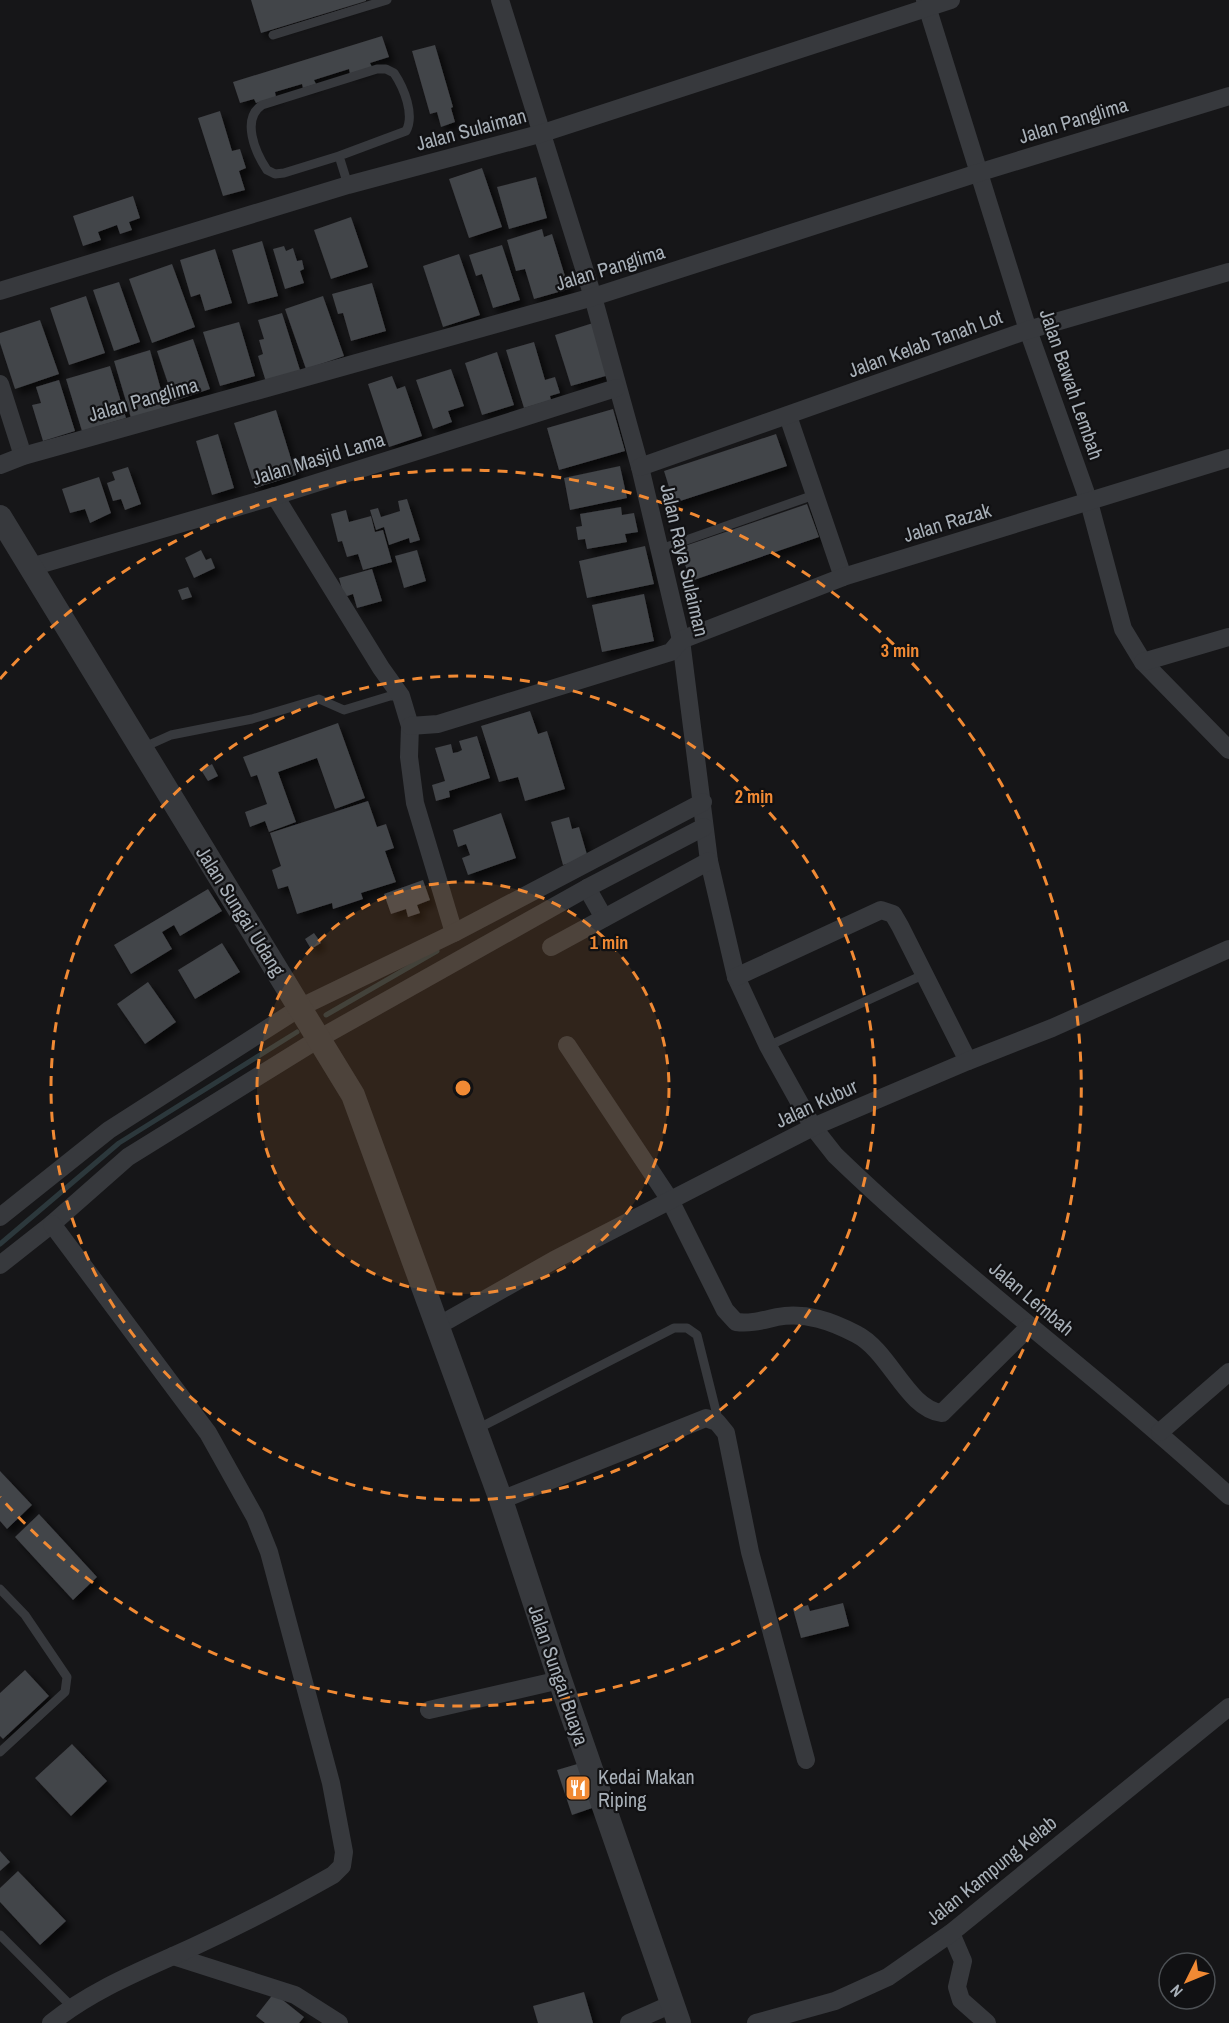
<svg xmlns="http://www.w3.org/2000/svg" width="1229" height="2023" font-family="'Archivo Narrow',sans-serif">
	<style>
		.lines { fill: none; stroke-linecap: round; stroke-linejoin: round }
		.stream { stroke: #2c383c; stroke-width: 5 }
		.building { fill: #424448; filter: url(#shadow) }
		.service { stroke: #37393d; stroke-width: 9 }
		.minor { stroke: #37393d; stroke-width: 18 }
		.tertiary { stroke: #37393d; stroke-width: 24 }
		.ring { fill: none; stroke: #f18a34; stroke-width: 3; stroke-dasharray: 10 8 }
		.labels { text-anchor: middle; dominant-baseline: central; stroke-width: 4.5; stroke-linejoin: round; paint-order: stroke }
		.street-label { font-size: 20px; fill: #a8b0b8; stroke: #111113 }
		.poi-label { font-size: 20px; fill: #a8b0b8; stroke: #111113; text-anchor: start }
		.centre { fill: #f18a34; stroke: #111113; stroke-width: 3 }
		.ring-label { font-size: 18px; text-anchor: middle; font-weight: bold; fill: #f18a34; stroke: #111113; stroke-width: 4.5; stroke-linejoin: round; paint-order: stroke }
	</style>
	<defs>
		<filter id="shadow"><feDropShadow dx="5.5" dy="5.5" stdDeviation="3" flood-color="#0009"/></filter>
	</defs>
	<rect width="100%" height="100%" fill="#161618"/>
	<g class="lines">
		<!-- stream -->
		<g class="stream">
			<polyline points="326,1015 437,951"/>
			<polyline points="0,1244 119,1143 297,1032"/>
		</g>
	</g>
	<!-- building -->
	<g class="building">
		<polygon points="251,0 366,0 366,1 261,33"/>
		<polygon points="382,36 389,57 370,63 372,67 350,74 349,69 314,80 316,84 303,88 302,84 275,92 276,97 256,103 254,99 240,103 233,82"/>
		<polygon points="435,45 453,107 451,108 455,122 441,127 437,112 430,114 412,51"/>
		<polygon points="220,111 232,151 240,149 246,168 239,171 245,190 223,196 198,118"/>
		<polygon points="482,168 502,227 469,238 449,179"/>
		<polygon points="536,177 547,218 509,229 497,187"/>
		<polygon points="133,196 140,218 129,222 132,230 120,234 117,225 98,232 101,240 83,246 73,216"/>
		<polygon points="351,217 368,267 331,279 314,230"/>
		<polygon points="542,229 544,237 552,234 569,289 534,299 525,269 516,271 507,240"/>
		<polygon points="262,241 278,296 248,304 232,250"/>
		<polygon points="502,245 520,300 493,308 482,274 476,276 469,255"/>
		<polygon points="284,246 286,251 293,248 297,261 302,260 304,269 300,271 304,283 285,289 273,249"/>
		<polygon points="215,249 232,303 205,311 200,294 191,297 180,260"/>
		<polygon points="459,254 480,315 443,327 423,266"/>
		<polygon points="172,264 195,327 152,343 129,279"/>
		<polygon points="119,282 140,342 114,351 93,290"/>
		<polygon points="372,283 386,331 351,341 343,313 338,314 332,294"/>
		<polygon points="86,296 105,353 69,365 50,308"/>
		<polygon points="323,296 344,356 306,369 285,309"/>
		<polygon points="282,313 300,370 266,382 258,356 263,354 259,340 264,339 258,320"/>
		<polygon points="40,320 59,374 15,389 0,343 0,333"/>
		<polygon points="239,322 255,376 220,386 203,332"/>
		<polygon points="593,323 609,375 571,386 555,335"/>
		<polygon points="193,339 210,389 174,401 157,351"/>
		<polygon points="534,342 545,380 555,377 560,393 550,396 551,400 524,408 506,350"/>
		<polygon points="150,350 166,408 131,418 114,361"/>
		<polygon points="497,352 514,405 482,415 465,363"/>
		<polygon points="110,366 126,418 82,431 66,379"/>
		<polygon points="451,369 464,406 448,411 452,422 433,429 416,380"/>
		<polygon points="392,376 397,389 405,386 422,436 389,447 368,384"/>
		<polygon points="59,380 75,431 43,441 32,405 41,403 36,387"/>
		<polygon points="613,409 625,451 559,470 547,428"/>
		<polygon points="276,410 296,475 255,488 234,423"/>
		<polygon points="218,434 234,488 212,495 196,441"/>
		<polygon points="776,434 787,466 674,503 664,471"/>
		<polygon points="620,466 627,498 570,510 564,478"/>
		<polygon points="128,467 141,504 125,510 121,499 113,501 107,483 115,480 112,472"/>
		<polygon points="99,477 111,513 90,523 85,509 70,513 62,489"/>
		<polygon points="407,499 420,540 410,543 409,538 389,545 384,527 376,530 370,510 378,508 381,517 400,511 398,501"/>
		<polygon points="807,504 819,537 691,581 679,548"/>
		<polygon points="621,507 622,515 634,513 638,532 625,534 627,542 587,549 585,539 578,540 576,527 582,526 580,514"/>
		<polygon points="346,510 349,522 371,516 375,532 383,530 392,562 363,570 358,554 347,557 342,541 338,542 331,514"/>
		<polygon points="645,546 654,584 587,598 579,561"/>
		<polygon points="201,550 206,560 211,558 215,568 194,578 185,558"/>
		<polygon points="417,550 426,581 404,588 395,556"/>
		<polygon points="372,569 382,601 357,608 353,594 344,597 339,578"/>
		<polygon points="188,587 192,597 182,600 178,590"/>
		<polygon points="644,594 654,641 602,652 592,605"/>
		<polygon points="530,711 538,734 547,731 565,789 525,801 518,777 499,782 481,726"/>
		<polygon points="338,723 365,798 335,809 317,758 278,772 296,822 269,832 265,821 250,827 245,812 267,804 257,775 251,777 243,757"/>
		<polygon points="477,736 490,778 449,791 450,797 436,801 432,785 445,781 435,748 451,744 453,753 458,752 462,750 459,741"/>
		<polygon points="212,764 218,776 208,781 201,770"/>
		<polygon points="368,801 377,827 386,824 394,848 385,851 396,882 361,893 363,899 333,909 332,903 297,914 288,886 278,889 272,870 281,866 270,833"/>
		<polygon points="501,813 516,858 468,875 462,858 470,855 466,844 458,847 453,830"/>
		<polygon points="569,817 572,829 579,827 588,858 563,865 551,822"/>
		<polygon points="423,880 430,900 417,905 420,913 408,917 406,909 391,914 384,894"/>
		<polygon points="208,889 222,911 180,936 174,925 162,932 172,949 131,974 114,945"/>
		<polygon points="314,933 321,943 311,949 305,939"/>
		<polygon points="222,943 240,972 195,999 178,970"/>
		<polygon points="148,982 176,1022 145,1044 117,1004"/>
		<polygon points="0,1471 32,1505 7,1529 0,1521"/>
		<polygon points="39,1514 97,1577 73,1600 15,1537"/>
		<polygon points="843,1603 849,1626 801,1638 793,1609 808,1605 810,1611"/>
		<polygon points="25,1670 49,1696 3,1739 0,1736 0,1693"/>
		<polygon points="72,1744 107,1781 71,1816 35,1778"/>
		<polygon points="584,1762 598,1806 572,1815 557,1770"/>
		<polygon points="0,1851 10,1862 0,1871"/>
		<polygon points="18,1871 66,1921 40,1945 0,1902 0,1888"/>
		<polygon points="584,1992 593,2023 538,2023 533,2006"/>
		<polygon points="274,1993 304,2017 299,2023 265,2023 256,2016"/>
	</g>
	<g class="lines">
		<!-- service -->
		<g class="service">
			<polyline points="273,35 387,0"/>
			<path d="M339 156 406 131C415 115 404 88 394 73L386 69H377L262 105C241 119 255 152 267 170L275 174 284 173 339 156 348 185"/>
			<polyline points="658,550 814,495"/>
			<polyline points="142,748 171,735 252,719 319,699 344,710 390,696 401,696"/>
			<polyline points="768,1046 925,974"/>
			<polyline points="477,1429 674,1328 687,1328 697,1335 719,1423"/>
			<polyline points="0,1589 25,1615 67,1677 65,1692 0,1752"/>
			<polyline points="0,1935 72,2007"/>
		</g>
		<!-- minor -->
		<g class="minor">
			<path d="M500 0 593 297 640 467 681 640 709 861 736 977 768 1046 813 1127 835 1155C960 1276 1101 1378 1229 1496"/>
			<polyline points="925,0 1028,330 1089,502 1123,629 1143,662 1229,750"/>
			<polyline points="0,291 348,185 543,133 951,0"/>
			<polyline points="0,384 23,456"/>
			<polyline points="788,416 843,577"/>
			<polyline points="0,465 23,456 593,297 981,172 1229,96"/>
			<polyline points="640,467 1028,330 1229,272"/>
			<polyline points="275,496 381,668 401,696 410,726 409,757 415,803 454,933"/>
			<polyline points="31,567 275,496 616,388"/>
			<polyline points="1143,662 1229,637"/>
			<polyline points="410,726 438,724 671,652 681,640 843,577 1229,458"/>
			<polyline points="587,888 604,918"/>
			<polyline points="551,947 709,861"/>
			<polyline points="736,977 881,910 893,914 900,926 968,1061"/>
			<path d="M567 1045 670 1200 725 1310 736 1322C751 1324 763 1320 777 1317 806 1312 831 1321 856 1334 890 1351 907 1409 942 1413L1029 1327"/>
			<polyline points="0,1217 109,1130 301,1007 454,933 703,802"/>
			<polyline points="0,1265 52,1224 128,1157 320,1038 587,888 704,827"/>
			<polyline points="436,1327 554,1260 813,1127 968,1061 1052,1028 1229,949"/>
			<polyline points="1160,1432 1229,1372"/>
			<polyline points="501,1500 706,1418 717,1422 726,1433 750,1552 806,1760"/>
			<polyline points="429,1710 560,1680"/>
			<polyline points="951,1933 963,1961 957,1987 961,2000 987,2023"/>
			<polyline points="173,1956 295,1995 339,2023"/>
			<path d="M51 2023C95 1988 143 1970 193 1947 241 1925 287 1901 333 1875L342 1866 344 1852 331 1783 269 1552 255 1517 208 1433 52 1224"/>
			<polyline points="629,2023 672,2004"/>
			<polyline points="756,2023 835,2001 888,1977 951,1933 1229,1707"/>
		</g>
		<!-- tertiary -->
		<polyline class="tertiary" points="0,517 353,1095 501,1500 560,1680 679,2023"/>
	</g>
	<!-- distance rings -->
	<circle cx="463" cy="1088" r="206" fill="#f18a34" fill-opacity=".12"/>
	<g class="ring">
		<circle cx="463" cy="1088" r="206"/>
		<circle cx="463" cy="1088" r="412"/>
		<path d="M0 679A618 618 0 1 1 0 1497"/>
	</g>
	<!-- icons -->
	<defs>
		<g id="restaurant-square" transform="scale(1.35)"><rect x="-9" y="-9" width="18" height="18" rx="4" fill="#f18a34" stroke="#111113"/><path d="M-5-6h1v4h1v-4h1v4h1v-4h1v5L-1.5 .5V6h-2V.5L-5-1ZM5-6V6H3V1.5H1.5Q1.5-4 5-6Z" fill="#fff"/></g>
	</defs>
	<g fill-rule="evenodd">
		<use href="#restaurant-square" x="578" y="1788"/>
	</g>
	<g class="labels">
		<!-- street labels -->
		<g class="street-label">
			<text transform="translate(1073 120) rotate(-17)">Jalan Panglima</text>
			<text transform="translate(471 129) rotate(-15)">Jalan Sulaiman</text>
			<text transform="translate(610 267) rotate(-17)">Jalan Panglima</text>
			<text transform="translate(925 343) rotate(-20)">Jalan Kelab Tanah Lot</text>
			<text transform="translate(1072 384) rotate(71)">Jalan Bawah Lembah</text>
			<text transform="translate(143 399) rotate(-16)">Jalan Panglima</text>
			<text transform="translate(318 458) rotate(-17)">Jalan Masjid Lama</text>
			<text transform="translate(947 522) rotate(-17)">Jalan Razak</text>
			<text transform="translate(685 560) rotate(77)">Jalan Raya Sulaiman</text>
			<text transform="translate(241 911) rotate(58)">Jalan Sungai Udang</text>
			<text transform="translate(816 1103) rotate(-25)">Jalan Kubur</text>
			<text transform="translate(1032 1298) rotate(40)">Jalan Lembah</text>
			<text transform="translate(559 1675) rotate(71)">Jalan Sungai Buaya</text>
			<text transform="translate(991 1870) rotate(-39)">Jalan Kampung Kelab</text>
		</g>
		<!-- poi labels -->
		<g class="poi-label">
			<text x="598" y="1776">Kedai Makan<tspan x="598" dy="23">Riping</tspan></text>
		</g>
	</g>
	<circle cx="463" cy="1088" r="9" class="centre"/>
	<g class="ring-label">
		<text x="900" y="657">3 min</text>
		<text x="754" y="803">2 min</text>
		<text x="609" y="949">1 min</text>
	</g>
	<!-- north arrow -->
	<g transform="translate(1187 1981) rotate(227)"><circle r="28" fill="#111113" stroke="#4d5155" stroke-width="1.5"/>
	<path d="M0-4.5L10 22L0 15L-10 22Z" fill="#f18a34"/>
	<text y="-9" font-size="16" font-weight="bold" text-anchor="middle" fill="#a8b0b8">N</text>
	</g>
</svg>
